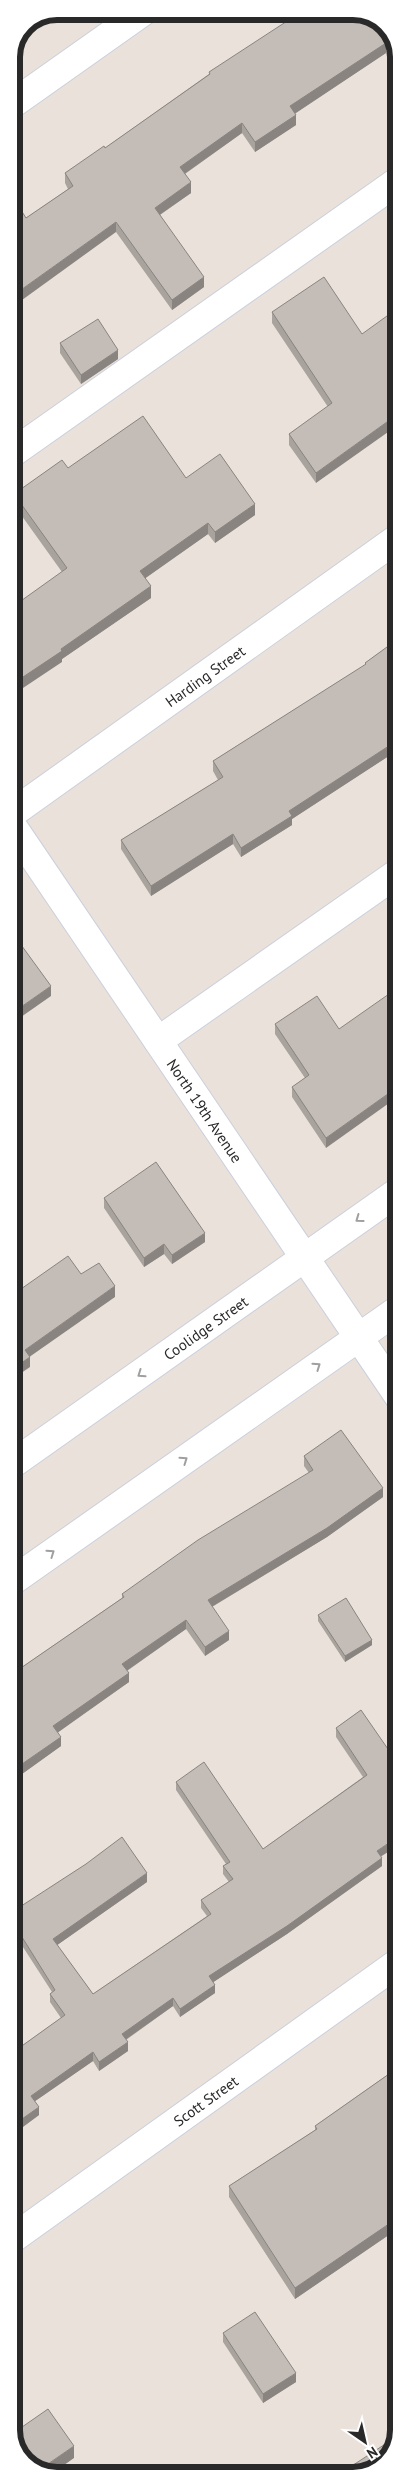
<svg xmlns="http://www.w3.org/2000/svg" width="410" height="2487" font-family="'PT Sans',sans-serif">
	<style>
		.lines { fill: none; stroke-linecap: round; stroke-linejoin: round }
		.minor-casing { stroke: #cad0db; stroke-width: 30 }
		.minor { stroke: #fff; stroke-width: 28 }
		.wall { fill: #a9a39d }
		.shaded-wall { fill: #898480 }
		.building { fill: #c4bdb7; stroke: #898480 }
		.oneway { stroke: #9f9f9f }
		.labels { text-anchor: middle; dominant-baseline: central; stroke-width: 5; stroke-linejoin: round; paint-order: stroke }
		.street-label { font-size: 15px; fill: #292929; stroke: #fff }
		.rim { fill: none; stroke: #292929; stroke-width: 6 }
	</style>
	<rect width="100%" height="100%" fill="#ebe1db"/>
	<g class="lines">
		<!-- minor casing -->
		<g class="minor-casing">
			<g id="minor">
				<polyline points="11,105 144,11"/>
				<polyline points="11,454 398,181"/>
				<path id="s1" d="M11 814 398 538"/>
				<path id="s2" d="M11 824 399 1397"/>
				<polyline points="158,1041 399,872"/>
				<path id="s3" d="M11 1465 399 1191"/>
				<polyline points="11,1582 399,1309"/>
				<path id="s4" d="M12 2239 399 1962"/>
			</g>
		</g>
		<!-- minor -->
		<use href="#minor" class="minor"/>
	</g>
	<!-- wall -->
	<g class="wall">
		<polygon points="72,11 90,11 78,20"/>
		<polygon points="385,42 386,53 295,113 296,125 255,152 242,133 185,174 191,193 160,215 204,287 172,310 116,232 26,218 68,189 65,183 65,173 105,148 209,74 209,72"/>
		<polygon points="272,312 362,334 316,483 289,445 289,434 328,407 272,323"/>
		<polygon points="60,343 118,359 81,384 60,353"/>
		<polygon points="68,468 186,478 255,515 215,543 208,534 145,578 151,598 62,659 62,662 62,572 14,505 14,494"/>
		<polygon points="398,639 398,750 292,819 292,825 241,857 233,844 151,896 121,849 121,840 218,780 213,771 213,761 365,665 365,663"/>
		<polygon points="275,1024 339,1029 326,1148 292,1097 292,1087 305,1078 275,1034"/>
		<polygon points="104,1198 205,1242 172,1264 164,1254 144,1267 104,1208"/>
		<polygon points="304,1456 383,1497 327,1537 212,1607 229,1640 205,1656 186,1629 127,1671 129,1682 57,1732 61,1746 22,1774 12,1758 12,1669 15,1672 122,1598 122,1594 309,1473 304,1466"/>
		<polygon points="318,1615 372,1645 345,1662 318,1621"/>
		<polygon points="361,1710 382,1866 287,1934 213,1982 215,1993 180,2017 173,2006 126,2040 128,2051 99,2071 93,2061 35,2101 39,2115 12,2135 12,2053 61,2018 50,2002 50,1994 52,1992 12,1930 12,1912 147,1882 57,1945 93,1994 207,1916 201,1908 201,1900 229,1882 223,1874 223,1866 226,1864 176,1790 176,1782 263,1849 363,1777 336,1737 336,1728"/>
		<polygon points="399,2061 399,2228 295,2299 229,2197 229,2186 315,2130 315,2126 397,2068 397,2062"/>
		<polygon points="223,2333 296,2382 263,2403 223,2342"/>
		<polygon points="399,2399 399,2424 392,2415 392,2404"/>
	</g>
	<!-- shaded-wall -->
	<g class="shaded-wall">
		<polygon points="78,11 90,11 78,20"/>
		<polygon points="388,30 392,38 381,45 381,35"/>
		<polygon points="386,43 386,53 290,117 290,106"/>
		<polygon points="296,115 296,125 255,152 255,142"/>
		<polygon points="242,123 242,133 180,177 180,167"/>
		<polygon points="191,182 191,193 155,218 155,208"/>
		<polygon points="116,222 116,232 11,308 11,297"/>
		<polygon points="204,277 204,287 172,310 172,300"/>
		<polygon points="118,350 118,359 81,384 81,375"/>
		<polygon points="398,414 398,425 316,483 316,473"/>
		<polygon points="255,504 255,515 215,543 215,532"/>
		<polygon points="208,523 208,534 140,582 140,571"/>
		<polygon points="151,586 151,598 62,659 62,662 11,696 11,685 61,649"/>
		<polygon points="398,740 398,750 292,819 292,825 241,857 241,848 289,811"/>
		<polygon points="233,834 233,844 151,896 151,886"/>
		<polygon points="51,986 51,996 11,1024 11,1014"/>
		<polygon points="399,1086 399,1096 326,1148 326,1138"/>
		<polygon points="205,1233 205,1242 172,1264 172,1255"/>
		<polygon points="164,1244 164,1254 144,1267 144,1258"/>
		<polygon points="115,1286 115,1297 25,1360 25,1350"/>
		<polygon points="30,1357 30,1367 11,1380 11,1370"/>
		<polygon points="383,1488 383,1497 327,1537 208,1609 208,1600"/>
		<polygon points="186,1620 186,1629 122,1674 122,1664"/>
		<polygon points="229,1631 229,1640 205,1656 205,1647"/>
		<polygon points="372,1640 372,1645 345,1662 345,1656"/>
		<polygon points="129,1673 129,1682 53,1736 53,1726"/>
		<polygon points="61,1737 61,1746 22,1774 22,1764"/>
		<polygon points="399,1836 399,1845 377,1859 377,1851"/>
		<polygon points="382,1858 382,1866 287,1934 209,1985 209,1976"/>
		<polygon points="147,1873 147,1882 53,1948 53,1939"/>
		<polygon points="13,1876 13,1886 12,1887 12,1877"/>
		<polygon points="215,1985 215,1993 180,2017 180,2009"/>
		<polygon points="173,1998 173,2006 122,2042 122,2034"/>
		<polygon points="128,2042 128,2051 99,2071 99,2062"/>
		<polygon points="93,2052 93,2061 31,2104 31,2096"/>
		<polygon points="39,2107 39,2115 12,2135 12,2126"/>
		<polygon points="399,2217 399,2228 295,2299 295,2288"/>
		<polygon points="296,2373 296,2382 263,2403 263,2394"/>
		<polygon points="74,2446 74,2458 50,2475 45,2466"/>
	</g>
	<!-- building -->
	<g class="building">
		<polygon points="301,12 359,12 385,24 388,30 381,35 386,43 290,106 296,115 255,142 242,123 180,167 191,182 155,208 204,277 172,300 116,222 11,297 11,217 21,210 26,218 73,186 65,173 104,146 105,148 210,74 209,72"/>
		<polygon points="324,277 362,334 398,308 398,414 316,473 289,434 332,403 272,312"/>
		<polygon points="98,319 118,350 81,375 60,343"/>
		<polygon points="143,416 186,478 220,454 255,504 215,532 208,523 140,571 151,586 61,649 62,651 11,685 11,608 67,568 14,494 62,460 68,468"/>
		<polygon points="398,639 398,740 289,811 292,816 241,848 233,834 151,886 121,840 223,777 213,761 366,664 365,663"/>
		<polygon points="11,931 51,986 11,1014"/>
		<polygon points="399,987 399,1086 326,1138 292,1087 309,1075 275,1024 317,996 339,1029"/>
		<polygon points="156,1162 205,1233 172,1255 164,1244 144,1258 104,1198"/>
		<polygon points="68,1256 81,1274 99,1263 115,1286 25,1350 30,1357 11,1370 11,1296"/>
		<polygon points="341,1430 383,1488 327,1528 208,1600 229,1631 205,1647 186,1620 122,1664 129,1673 53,1726 61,1737 22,1764 12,1749 12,1669 13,1668 15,1672 124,1597 122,1594 198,1540 313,1470 304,1456"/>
		<polygon points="346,1598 372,1640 345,1656 318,1615"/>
		<polygon points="361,1710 399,1765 399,1836 377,1851 382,1858 287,1926 209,1976 215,1985 180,2009 173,1998 122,2034 128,2042 99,2062 93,2052 31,2096 39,2107 12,2126 12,2053 65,2015 50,1994 55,1990 12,1921 12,1912 86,1864 122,1837 147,1873 53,1939 93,1994 211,1914 201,1900 233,1879 223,1866 230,1862 176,1782 204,1762 263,1849 367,1775 336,1728"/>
		<polygon points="399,2067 399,2217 295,2288 229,2186 317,2129 315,2126"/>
		<polygon points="255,2312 296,2373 263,2394 223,2333"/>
		<polygon points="399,2399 399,2413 392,2404"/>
		<polygon points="48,2409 74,2446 45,2466 52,2475 25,2463 12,2436 12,2434"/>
		<polygon points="396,2437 387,2460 359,2475 338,2475"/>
	</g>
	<!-- one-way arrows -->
	<defs><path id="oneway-chevron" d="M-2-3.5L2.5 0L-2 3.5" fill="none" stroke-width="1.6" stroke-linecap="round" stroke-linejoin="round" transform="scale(1.25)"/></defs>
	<g class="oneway">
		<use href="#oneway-chevron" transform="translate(359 1219) rotate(144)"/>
		<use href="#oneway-chevron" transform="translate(317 1366) rotate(-35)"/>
		<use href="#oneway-chevron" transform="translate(141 1374) rotate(145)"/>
		<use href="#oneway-chevron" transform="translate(184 1460) rotate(-35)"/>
		<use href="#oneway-chevron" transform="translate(51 1553) rotate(-35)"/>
	</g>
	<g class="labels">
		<!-- street labels -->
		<g class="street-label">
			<text stroke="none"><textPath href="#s1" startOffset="238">Harding Street</textPath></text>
			<text stroke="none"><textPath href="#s2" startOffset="346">North 19th Avenue</textPath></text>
			<text stroke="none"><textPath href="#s3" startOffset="238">Coolidge Street</textPath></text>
			<text stroke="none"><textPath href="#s4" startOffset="238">Scott Street</textPath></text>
		</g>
	</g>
	<!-- crop -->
	<path d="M0 0H410V2487H0ZM57 20H353A37 37 0 0 1 390 57V2430A37 37 0 0 1 353 2467H57A37 37 0 0 1 20 2430V57A37 37 0 0 1 57 20Z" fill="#fff" fill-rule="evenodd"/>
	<path class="rim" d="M57 20H353A37 37 0 0 1 390 57V2430A37 37 0 0 1 353 2467H57A37 37 0 0 1 20 2430V57A37 37 0 0 1 57 20Z"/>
	<!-- north arrow -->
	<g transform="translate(365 2442) rotate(146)" stroke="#ffffff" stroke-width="4" paint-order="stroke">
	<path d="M0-4L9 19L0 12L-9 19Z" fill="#292929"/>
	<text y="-8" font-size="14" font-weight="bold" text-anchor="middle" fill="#292929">N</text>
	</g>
</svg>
